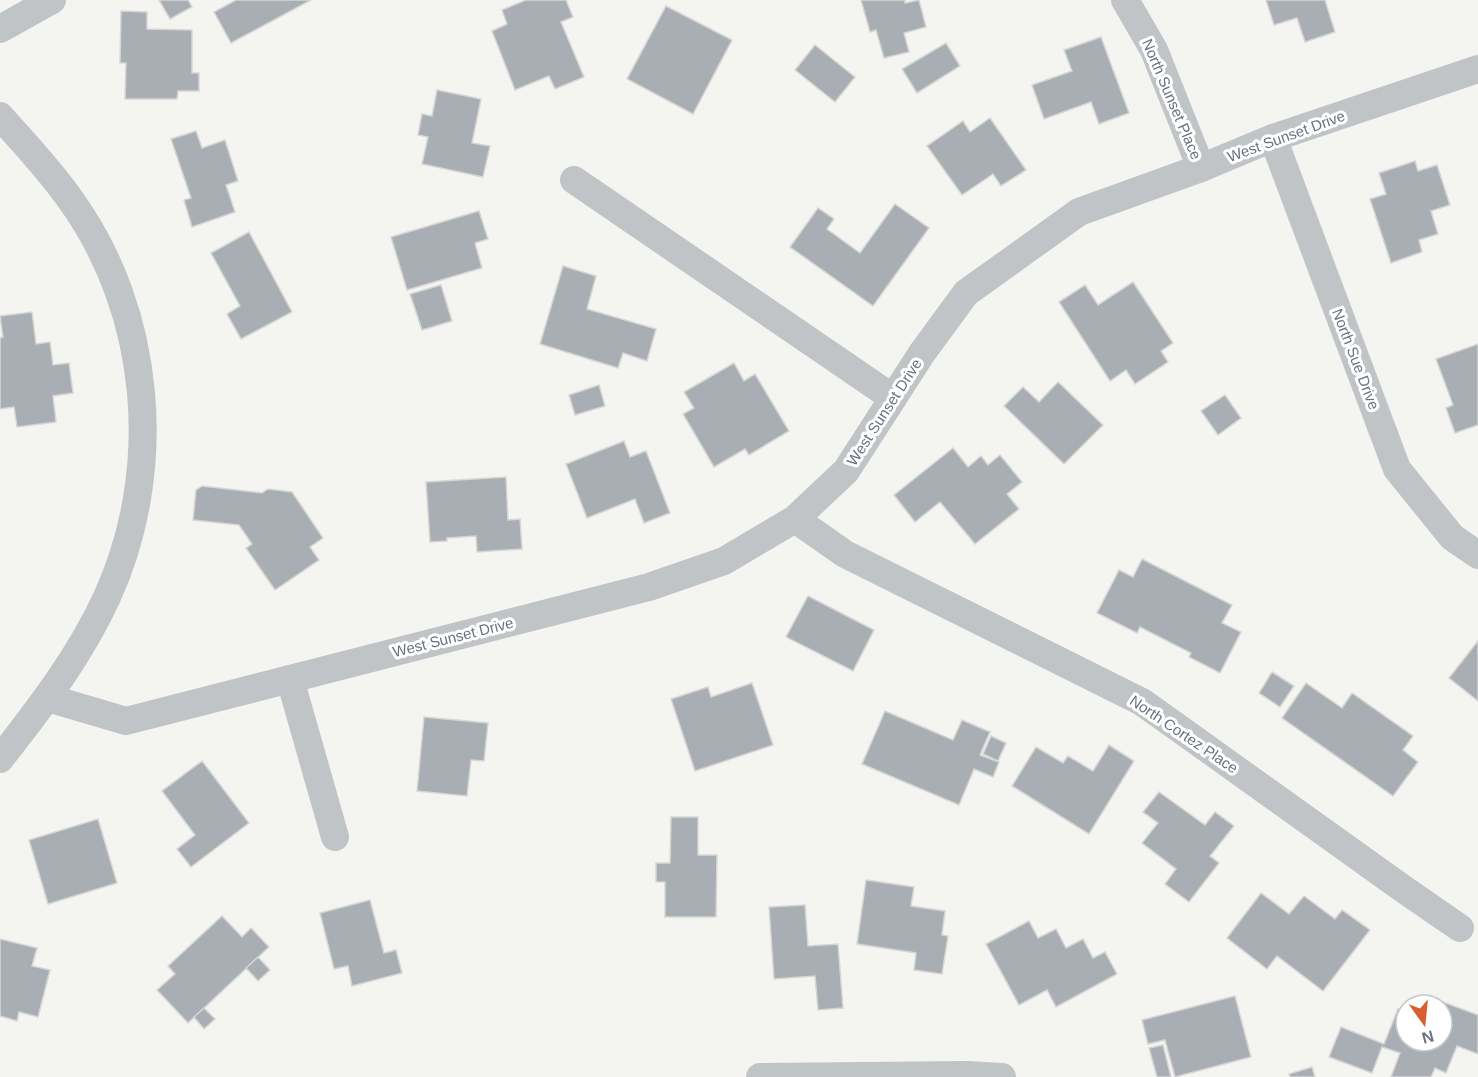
<svg xmlns="http://www.w3.org/2000/svg" width="1478" height="1077" font-family="Helvetica,sans-serif">
	<style>
		.building { fill: #a8aeb4; stroke: #d6d6d4; stroke-width: 1.5 }
		.lines { fill: none; stroke-linecap: round; stroke-linejoin: round }
		.minor { stroke: #c0c4c7; stroke-width: 28 }
		.labels { text-anchor: middle; dominant-baseline: central; stroke-width: 6; stroke-linejoin: round; paint-order: stroke }
		.street-label { font-size: 15px; fill: #667380; stroke: #fff }
	</style>
	<rect width="100%" height="100%" fill="#f4f4f1"/>
	<!-- building -->
	<g class="building">
		<polygon points="159,0 188,0 192,7 170,19"/>
		<polygon points="236,0 311,0 231,43 214,12"/>
		<polygon points="526,0 566,0 573,17 561,22 584,77 555,89 549,76 515,90 492,31 507,24 502,10"/>
		<polygon points="861,0 905,0 905,3 919,0 926,27 904,33 909,52 884,58 876,30 870,32"/>
		<polygon points="1266,0 1325,0 1335,32 1305,42 1297,18 1274,25"/>
		<polygon points="666,6 732,40 693,114 627,79"/>
		<polygon points="121,11 147,12 147,29 192,30 192,73 199,73 199,91 178,91 177,99 125,99 126,63 120,63"/>
		<polygon points="1101,37 1129,113 1099,124 1091,102 1044,119 1032,85 1072,71 1064,50"/>
		<polygon points="946,43 960,66 917,93 902,69"/>
		<polygon points="815,45 855,77 835,102 795,70"/>
		<polygon points="437,90 481,99 472,143 490,146 483,177 422,164 428,137 418,135 422,114 432,116"/>
		<polygon points="990,118 1026,170 1001,186 993,174 962,195 927,146 963,121 970,132"/>
		<polygon points="196,131 202,148 225,140 238,181 226,185 235,212 192,227 184,200 191,198 171,139"/>
		<polygon points="1415,161 1418,171 1437,165 1450,205 1431,211 1438,234 1419,240 1422,252 1391,263 1370,199 1386,194 1379,173"/>
		<polygon points="895,204 929,228 873,306 790,247 818,208 834,219 827,229 860,253"/>
		<polygon points="479,211 488,239 475,243 482,268 407,290 391,237"/>
		<polygon points="249,232 292,312 241,339 227,314 240,306 211,253"/>
		<polygon points="563,266 596,276 587,309 656,329 647,361 623,353 618,368 540,344"/>
		<polygon points="1133,282 1173,343 1161,351 1168,362 1135,384 1126,370 1110,381 1059,302 1085,285 1098,305"/>
		<polygon points="441,285 452,321 422,330 410,294"/>
		<polygon points="32,312 36,344 50,342 53,365 69,363 73,393 53,396 56,422 17,427 14,407 0,409 0,338 3,337 0,316"/>
		<polygon points="1478,344 1478,425 1455,433 1446,408 1453,405 1436,359"/>
		<polygon points="734,363 744,381 755,374 789,431 749,455 745,449 714,467 683,414 694,408 684,392"/>
		<polygon points="1058,382 1103,425 1064,464 1004,406 1023,387 1039,402"/>
		<polygon points="599,385 605,406 575,415 569,395"/>
		<polygon points="1225,395 1241,418 1218,435 1201,411"/>
		<polygon points="624,441 630,457 646,451 670,513 644,523 635,499 587,518 566,464"/>
		<polygon points="953,448 968,467 981,456 988,465 1000,455 1022,482 1007,494 1019,509 975,544 940,502 915,522 894,495"/>
		<polygon points="506,477 508,520 520,519 522,549 477,552 476,536 447,538 447,541 430,542 426,482"/>
		<polygon points="202,486 262,493 268,489 292,492 323,538 310,547 319,560 275,590 246,548 252,544 239,525 193,520 196,490"/>
		<polygon points="1142,559 1232,605 1222,623 1241,632 1220,673 1189,657 1191,653 1140,627 1137,633 1097,613 1119,570 1133,577"/>
		<polygon points="808,596 874,630 853,671 786,637"/>
		<polygon points="1478,641 1478,701 1449,678"/>
		<polygon points="1272,672 1294,686 1280,707 1259,693"/>
		<polygon points="752,683 773,745 695,771 671,699 708,687 711,697"/>
		<polygon points="1306,683 1342,708 1352,693 1413,736 1403,750 1418,762 1393,796 1282,718"/>
		<polygon points="885,711 953,740 962,720 990,732 980,755 999,762 993,777 974,769 959,805 862,764"/>
		<polygon points="424,717 488,723 484,761 471,760 467,796 417,791"/>
		<polygon points="991,736 1006,743 998,761 983,754"/>
		<polygon points="1109,745 1134,761 1089,834 1012,786 1036,747 1063,763 1068,756 1093,771"/>
		<polygon points="202,761 249,823 191,867 177,849 195,835 162,791"/>
		<polygon points="1159,792 1205,825 1215,812 1234,826 1210,856 1219,863 1189,902 1165,884 1176,869 1142,843 1158,823 1143,812"/>
		<polygon points="671,817 698,817 698,855 717,855 716,917 665,917 665,882 656,882 656,863 670,863"/>
		<polygon points="98,819 117,883 48,904 29,840"/>
		<polygon points="866,880 914,887 911,906 945,911 942,935 948,936 942,974 914,970 916,953 857,944"/>
		<polygon points="1261,893 1289,914 1304,896 1335,919 1342,910 1370,930 1323,991 1277,956 1267,969 1227,938"/>
		<polygon points="370,900 384,953 396,950 402,973 352,986 348,966 334,969 320,913"/>
		<polygon points="805,905 808,946 838,944 843,1008 818,1010 815,976 774,979 769,907"/>
		<polygon points="222,916 242,937 251,928 269,947 188,1023 157,990 175,974 168,966"/>
		<polygon points="1029,921 1038,938 1056,929 1066,948 1083,939 1093,958 1105,952 1117,974 1056,1007 1047,990 1019,1005 986,944"/>
		<polygon points="0,939 37,948 32,966 50,970 38,1017 19,1012 17,1021 0,1016"/>
		<polygon points="258,957 270,970 258,981 246,968"/>
		<polygon points="1235,996 1251,1057 1175,1077 1165,1040 1148,1044 1142,1020"/>
		<polygon points="1443,1002 1478,1015 1478,1054 1457,1046 1446,1073 1435,1068 1431,1077 1391,1077 1400,1053 1382,1047 1372,1073 1329,1057 1341,1027 1384,1044 1398,1009 1406,1012 1406,1041 1442,1041"/>
		<polygon points="204,1008 215,1019 204,1029 194,1017"/>
		<polygon points="1163,1045 1171,1077 1157,1077 1149,1048"/>
		<polygon points="1312,1067 1315,1077 1290,1077 1289,1074"/>
	</g>
	<g class="lines">
		<!-- minor -->
		<g class="minor">
			<polyline points="1125,0 1154,50 1201,168"/>
			<polyline points="0,29 52,0"/>
			<path d="M0 116C24 143 49 169 70 199 152 312 165 470 107 597 80 656 40 708 0 759"/>
			<polyline points="1273,138 1397,469 1452,537 1478,555"/>
			<polyline points="574,180 893,398"/>
			<polyline points="795,519 845,554 1142,702 1402,888 1460,928"/>
			<polyline points="290,679 335,837"/>
			<polyline points="48,698 126,721 649,587 724,561 795,519 846,471 922,353 966,293 1079,212 1201,168 1273,138 1478,69"/>
			<polyline points="760,1077 967,1075 1002,1077"/>
		</g>
	</g>
	<g class="labels">
		<!-- street labels -->
		<g class="street-label">
			<text transform="translate(1172 99) rotate(67)">North Sunset Place</text>
			<text transform="translate(1286 136) rotate(-20)">West Sunset Drive</text>
			<text transform="translate(1356 359) rotate(69)">North Sue Drive</text>
			<text transform="translate(884 412) rotate(-57)">West Sunset Drive</text>
			<text transform="translate(453 637) rotate(-14)">West Sunset Drive</text>
			<text transform="translate(1184 734) rotate(34)">North Cortez Place</text>
		</g>
	</g>
	<!-- north arrow -->
	<g transform="translate(1424 1023) rotate(165)"><circle r="28" fill="#ffffff" stroke="#c2c7cc" stroke-width="1.5"/>
	<path d="M0-4.5L10 22L0 15L-10 22Z" fill="#d65e2f"/>
	<text y="-9" font-size="16" font-weight="bold" text-anchor="middle" fill="#667380">N</text>
	</g>
</svg>
